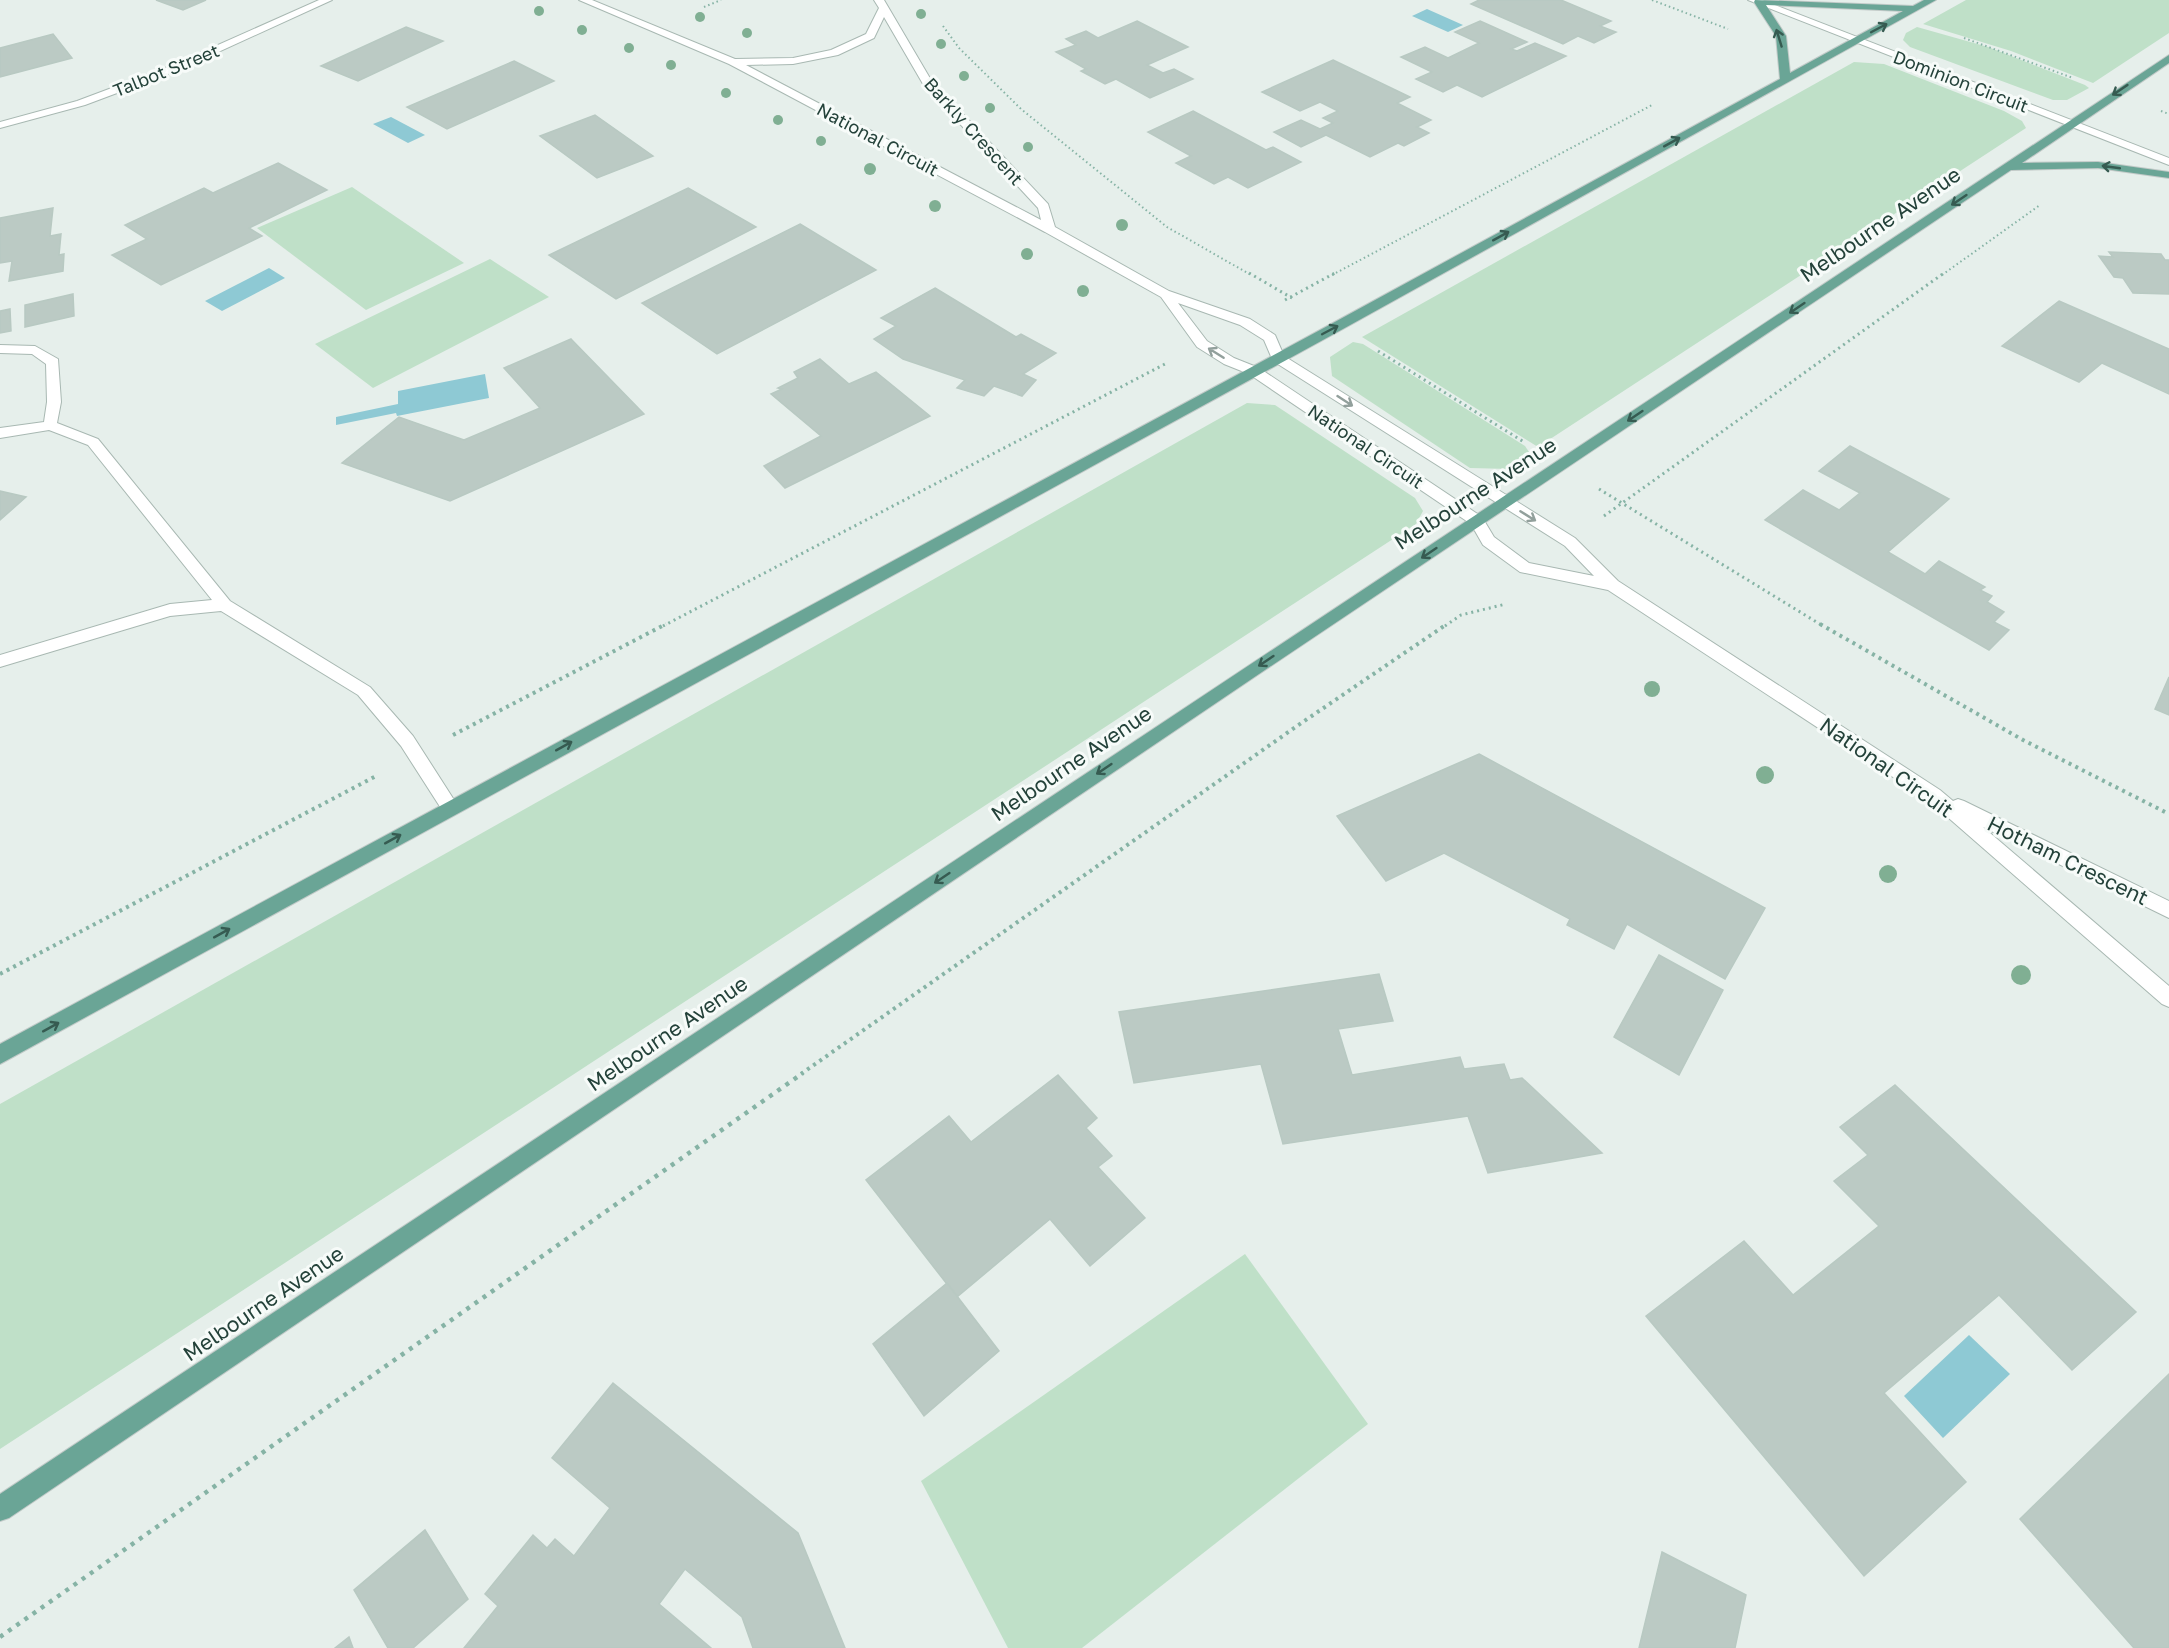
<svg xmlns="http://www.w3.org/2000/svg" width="2169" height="1648" font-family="'Golos Text',sans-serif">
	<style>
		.green { fill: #bfe0c8 }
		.water { fill: #8ec9d4 }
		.building { fill: #bbcac4; stroke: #b8c9c2; stroke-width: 1.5 }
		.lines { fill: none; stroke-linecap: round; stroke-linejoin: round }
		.minor-casing { stroke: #a8b8b2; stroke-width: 2 }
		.major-casing { stroke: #c2cac8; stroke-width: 2 }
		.path-far3 { stroke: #86b3a5; stroke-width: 2; stroke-dasharray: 1.5 3; stroke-linecap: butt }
		.path-far2 { stroke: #86b3a5; stroke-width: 3; stroke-dasharray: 2 4; stroke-linecap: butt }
		.path-far1 { stroke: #86b3a5; stroke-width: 4; stroke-dasharray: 3 4.5; stroke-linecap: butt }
		.path { stroke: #86b3a5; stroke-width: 4.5; stroke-dasharray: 4 6; stroke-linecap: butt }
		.minor { fill: #fff; fill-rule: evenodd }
		.major { fill: #6aa596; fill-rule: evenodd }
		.tree { fill: #80af93 }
		.oneway { stroke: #365b51 }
		.oneway2 { stroke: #92a09c }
		.labels { text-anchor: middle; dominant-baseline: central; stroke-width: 6; stroke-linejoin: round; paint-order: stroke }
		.far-street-label { font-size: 18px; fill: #24423a; stroke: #f7fbf9 }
		.street-label { font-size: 21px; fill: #24423a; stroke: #f7fbf9 }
	</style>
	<rect width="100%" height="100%" fill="#e6efeb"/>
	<!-- green -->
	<g class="green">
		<polygon points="1966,0 2169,0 2169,33 2093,83 2011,51 1923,24"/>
		<polygon points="1917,27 1988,47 2085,85 2089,88 2067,100 2053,100 1910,47 1903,40 1906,33"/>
		<polygon points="1854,62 1884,64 2004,111 2022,121 2026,128 1538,447 1362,337"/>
		<polygon points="352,187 464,263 366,310 257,228"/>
		<polygon points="490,259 549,297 373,388 315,344"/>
		<polygon points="1353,342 1363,344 1525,446 1531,455 1510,469 1470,468 1332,376 1330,357"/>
		<polygon points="1247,403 1275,405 1415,498 1423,511 1416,524 0,1449 0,1104"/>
		<polygon points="1245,1254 1368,1424 1082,1648 1008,1648 921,1481"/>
	</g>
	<!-- water -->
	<g class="water">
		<polygon points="1427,9 1463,25 1448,32 1412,16"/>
		<polygon points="391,117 425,135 408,143 373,124"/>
		<polygon points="269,268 285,278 222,311 205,301"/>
		<polygon points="485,374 489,398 397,416 396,413 336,425 336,417 398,404 398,391"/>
		<polygon points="1969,1335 2010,1374 1943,1438 1904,1396"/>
	</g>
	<!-- building -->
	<g class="building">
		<polygon points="156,0 206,0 183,10"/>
		<polygon points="1479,0 1561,0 1611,21 1600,26 1616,32 1594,43 1578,36 1563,44 1471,4"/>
		<polygon points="1137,21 1188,47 1147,65 1163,73 1174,69 1193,79 1150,98 1116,79 1105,84 1081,71 1086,69 1056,52 1076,45 1066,39 1086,31 1098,38"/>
		<polygon points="1480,21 1527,42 1511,49 1517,51 1535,43 1566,56 1482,97 1457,85 1443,92 1416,79 1432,72 1401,57 1425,47 1448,58 1479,43 1455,32"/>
		<polygon points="406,27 443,41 358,81 321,66"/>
		<polygon points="53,34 72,58 0,77 0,48"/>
		<polygon points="1333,60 1410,97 1397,103 1431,120 1417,127 1429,133 1404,146 1398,143 1370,157 1326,135 1301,147 1274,132 1301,120 1320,129 1333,123 1323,118 1338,111 1320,102 1300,111 1262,92"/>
		<polygon points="514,61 554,81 447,129 407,107"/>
		<polygon points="1193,111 1266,150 1273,147 1301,162 1248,188 1228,177 1214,184 1176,163 1191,156 1148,132"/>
		<polygon points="595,115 653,156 597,178 540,136"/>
		<polygon points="278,163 327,190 249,228 262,236 161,285 112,255 147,239 125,225 204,188 213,193"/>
		<polygon points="688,188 756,227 616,299 549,255"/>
		<polygon points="53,208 50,236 61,234 59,255 64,254 63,271 9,281 12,261 0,263 0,218"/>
		<polygon points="800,224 876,270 717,354 642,303"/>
		<polygon points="2109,252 2161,254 2165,260 2169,260 2169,294 2133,293 2123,278 2114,277 2099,256 2113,257"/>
		<polygon points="935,288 1016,337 1021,334 1056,353 1023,374 1036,380 1022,396 994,386 984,396 957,388 965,380 903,359 874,339 896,326 881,318"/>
		<polygon points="73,294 74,316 25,327 25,305"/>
		<polygon points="2059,301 2169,349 2169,394 2102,363 2079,382 2002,346"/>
		<polygon points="10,309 11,331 0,333 0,311"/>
		<polygon points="571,339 644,414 450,501 342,463 399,417 464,440 540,408 504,368"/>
		<polygon points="820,359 849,384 876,372 930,416 785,488 764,466 821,436 771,394 782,389 778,388 798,378 794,372"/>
		<polygon points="1850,446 1949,499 1888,552 1925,574 1939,561 1985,587 1980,590 1992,596 1987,602 2004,612 1994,622 2009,630 1989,650 1765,520 1803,490 1839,510 1860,493 1819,471"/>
		<polygon points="0,491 26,497 0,520"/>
		<polygon points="2169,677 2169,715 2155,709"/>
		<polygon points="1479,754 1765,908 1725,979 1627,924 1614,949 1567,925 1570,919 1444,853 1386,881 1337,816"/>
		<polygon points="1659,955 1723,990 1679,1075 1614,1037"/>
		<polygon points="1379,974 1393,1021 1338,1029 1352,1075 1460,1057 1464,1069 1504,1064 1510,1080 1522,1078 1602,1153 1488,1173 1468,1116 1283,1144 1261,1064 1134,1083 1119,1012"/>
		<polygon points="1058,1075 1097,1118 1086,1128 1112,1156 1098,1167 1145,1218 1090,1266 1050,1219 957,1297 866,1180 949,1116 971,1142"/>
		<polygon points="1895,1085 2136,1312 2072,1370 1999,1295 1884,1393 1966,1482 1864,1576 1646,1316 1744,1241 1793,1295 1879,1226 1834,1181 1868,1155 1840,1127"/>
		<polygon points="947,1283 999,1351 924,1416 873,1344"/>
		<polygon points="2169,1374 2169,1648 2134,1648 2020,1519"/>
		<polygon points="613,1383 798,1533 845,1648 753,1648 742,1617 685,1569 659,1604 711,1648 464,1648 498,1606 485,1594 533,1535 547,1548 555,1539 574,1556 610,1508 552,1458"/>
		<polygon points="425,1530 468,1599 413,1648 388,1648 354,1590"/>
		<polygon points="1662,1552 1746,1595 1735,1648 1639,1648"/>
		<polygon points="349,1637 353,1648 335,1648"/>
	</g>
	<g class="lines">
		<!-- minor casing -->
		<g class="minor-casing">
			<g id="minor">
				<polygon points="319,0 332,0 181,69 85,105 0,128 0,122 77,101 173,65"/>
				<path d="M579 0H592L735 59 793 58 831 50 866 34 879 8 874 0H884L931 80 1048 204 1055 227 1169 291 1250 319 1275 335 1284 356 1575 538 1618 581 1940 790 1953 801 1958 799 1964 801 2169 901V918L1983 827 2169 986V1007L2162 1004 1928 800 1608 590 1520 572 1483 545 1471 524 1249 374 1224 364 1197 347 1161 297 1045 232 729 64ZM884 17 923 84 1038 208 1041 220 746 65 793 64 838 55 874 38ZM1178 303 1240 325 1264 340 1273 361 1565 546 1594 576 1529 563 1494 537 1482 517 1259 368 1234 358 1207 341Z"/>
				<polygon points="1748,0 1762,0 2169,158 2169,165"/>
				<polygon points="0,345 35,346 58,359 61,402 57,423 98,439 230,601 370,687 413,736 456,803 459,808 456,813 450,815 444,813 401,746 358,695 221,611 170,616 0,667 0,655 170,604 212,600 88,445 49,430 0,438 0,428 44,422 47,402 46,364 32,354 0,353"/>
			</g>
		</g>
		<!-- major casing -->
		<g class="major-casing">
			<g id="major">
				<path d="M1755 0 1913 6 1924 0H1936L1343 329 0 1064V1044L1333 323 1780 79 1776 36 1754 2ZM1766 5 1903 11 1790 73 1786 36Z"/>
				<polygon points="2169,55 2169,63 2022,163 2098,162 2169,172 2169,178 2098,168 2011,170 1259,674 9,1518 0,1521 0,1494"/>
			</g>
		</g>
		<!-- path-far3 -->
		<g class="path-far3">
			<polyline points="1652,0 1728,29"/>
			<polyline points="704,7 721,0"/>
			<polyline points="943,26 959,48 1021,109 1167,227 1251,275"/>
			<polyline points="1964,38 2073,78"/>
			<polyline points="2161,111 2169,114"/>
			<polyline points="1332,275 1652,105"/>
			<polyline points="1942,275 2040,205"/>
		</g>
		<!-- path-far2 -->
		<g class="path-far2">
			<polyline points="1249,273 1292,298"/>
			<polyline points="1285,300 1335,273"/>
			<polyline points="1378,351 1524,442"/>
			<polyline points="1599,489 1823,626"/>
			<polyline points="1604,516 1944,273"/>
			<polyline points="663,626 1165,364"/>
			<polyline points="1445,626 1461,615 1506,604"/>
		</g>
		<!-- path-far1 -->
		<g class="path-far1">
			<polyline points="1820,624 2023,740 2169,814"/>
			<polyline points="453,735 666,624"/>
			<polyline points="0,974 378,775"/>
			<polyline points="801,1074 1297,726 1447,624"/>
		</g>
		<!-- path -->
		<polyline class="path" points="0,1637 803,1073"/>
		<!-- minor -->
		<use href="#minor" class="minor"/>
		<!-- major -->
		<use href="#major" class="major"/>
	</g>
	<!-- trees -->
	<g class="tree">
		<circle cx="539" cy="11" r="5"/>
		<circle cx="921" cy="14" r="5"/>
		<circle cx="700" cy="17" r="5"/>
		<circle cx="582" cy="30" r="5"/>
		<circle cx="747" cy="33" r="5"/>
		<circle cx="941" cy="44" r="5"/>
		<circle cx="629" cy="48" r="5"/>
		<circle cx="671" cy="65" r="5"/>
		<circle cx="964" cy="76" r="5"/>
		<circle cx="726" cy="93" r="5"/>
		<circle cx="990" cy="108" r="5"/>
		<circle cx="778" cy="120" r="5"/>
		<circle cx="821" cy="141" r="5"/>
		<circle cx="1028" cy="147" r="5"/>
		<circle cx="870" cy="169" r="6"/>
		<circle cx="935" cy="206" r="6"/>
		<circle cx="1122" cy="225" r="6"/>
		<circle cx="1027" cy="254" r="6"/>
		<circle cx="1083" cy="291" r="6"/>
		<circle cx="1652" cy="689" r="8"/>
		<circle cx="1765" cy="775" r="9"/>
		<circle cx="1888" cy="874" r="9"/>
		<circle cx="2021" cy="975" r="10"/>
	</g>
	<!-- one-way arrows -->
	<defs><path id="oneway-shaft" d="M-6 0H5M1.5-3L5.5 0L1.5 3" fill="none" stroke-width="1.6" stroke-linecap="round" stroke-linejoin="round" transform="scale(1.5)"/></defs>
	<g class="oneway">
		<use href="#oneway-shaft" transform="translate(1879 28) rotate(-28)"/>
		<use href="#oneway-shaft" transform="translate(1779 38) rotate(-107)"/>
		<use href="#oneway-shaft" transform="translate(2120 90) rotate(146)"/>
		<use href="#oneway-shaft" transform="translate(1672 142) rotate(-29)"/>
		<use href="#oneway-shaft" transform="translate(2111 167) rotate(-172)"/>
		<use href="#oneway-shaft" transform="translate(1959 200) rotate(146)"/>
		<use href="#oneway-shaft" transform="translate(1501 236) rotate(-29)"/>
		<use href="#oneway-shaft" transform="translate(1797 308) rotate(146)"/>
		<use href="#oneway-shaft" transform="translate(1330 330) rotate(-28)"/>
		<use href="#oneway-shaft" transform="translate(1635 416) rotate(146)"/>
		<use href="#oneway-shaft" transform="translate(1429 553) rotate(146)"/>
		<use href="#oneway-shaft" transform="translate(1266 661) rotate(146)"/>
		<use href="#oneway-shaft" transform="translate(564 746) rotate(-29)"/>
		<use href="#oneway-shaft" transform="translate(1104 769) rotate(146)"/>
		<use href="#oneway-shaft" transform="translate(393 839) rotate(-29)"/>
		<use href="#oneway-shaft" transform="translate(942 878) rotate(146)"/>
		<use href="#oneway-shaft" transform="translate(222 933) rotate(-29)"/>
		<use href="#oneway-shaft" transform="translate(51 1027) rotate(-29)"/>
	</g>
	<g class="oneway2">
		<use href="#oneway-shaft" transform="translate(1216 353) rotate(-148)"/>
		<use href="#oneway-shaft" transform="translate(1345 401) rotate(33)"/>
		<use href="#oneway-shaft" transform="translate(1528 516) rotate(32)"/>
	</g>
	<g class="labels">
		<!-- far-street labels -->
		<g class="far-street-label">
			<text transform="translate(166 70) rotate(-22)">Talbot Street</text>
			<text transform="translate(1961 81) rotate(21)">Dominion Circuit</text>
			<text transform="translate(974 131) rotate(48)">Barkly Crescent</text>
			<text transform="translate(878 139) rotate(28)">National Circuit</text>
			<text transform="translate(1366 446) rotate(34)">National Circuit</text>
		</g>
		<!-- street labels -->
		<g class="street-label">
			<text transform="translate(1880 224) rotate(-34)">Melbourne Avenue</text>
			<text transform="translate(1475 493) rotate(-33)">Melbourne Avenue</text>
			<text transform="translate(1071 763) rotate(-34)">Melbourne Avenue</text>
			<text transform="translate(1887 767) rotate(35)">National Circuit</text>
			<text transform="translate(2068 860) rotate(26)">Hotham Crescent</text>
			<text transform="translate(667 1033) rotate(-34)">Melbourne Avenue</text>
			<text transform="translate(263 1303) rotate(-34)">Melbourne Avenue</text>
		</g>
	</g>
</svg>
